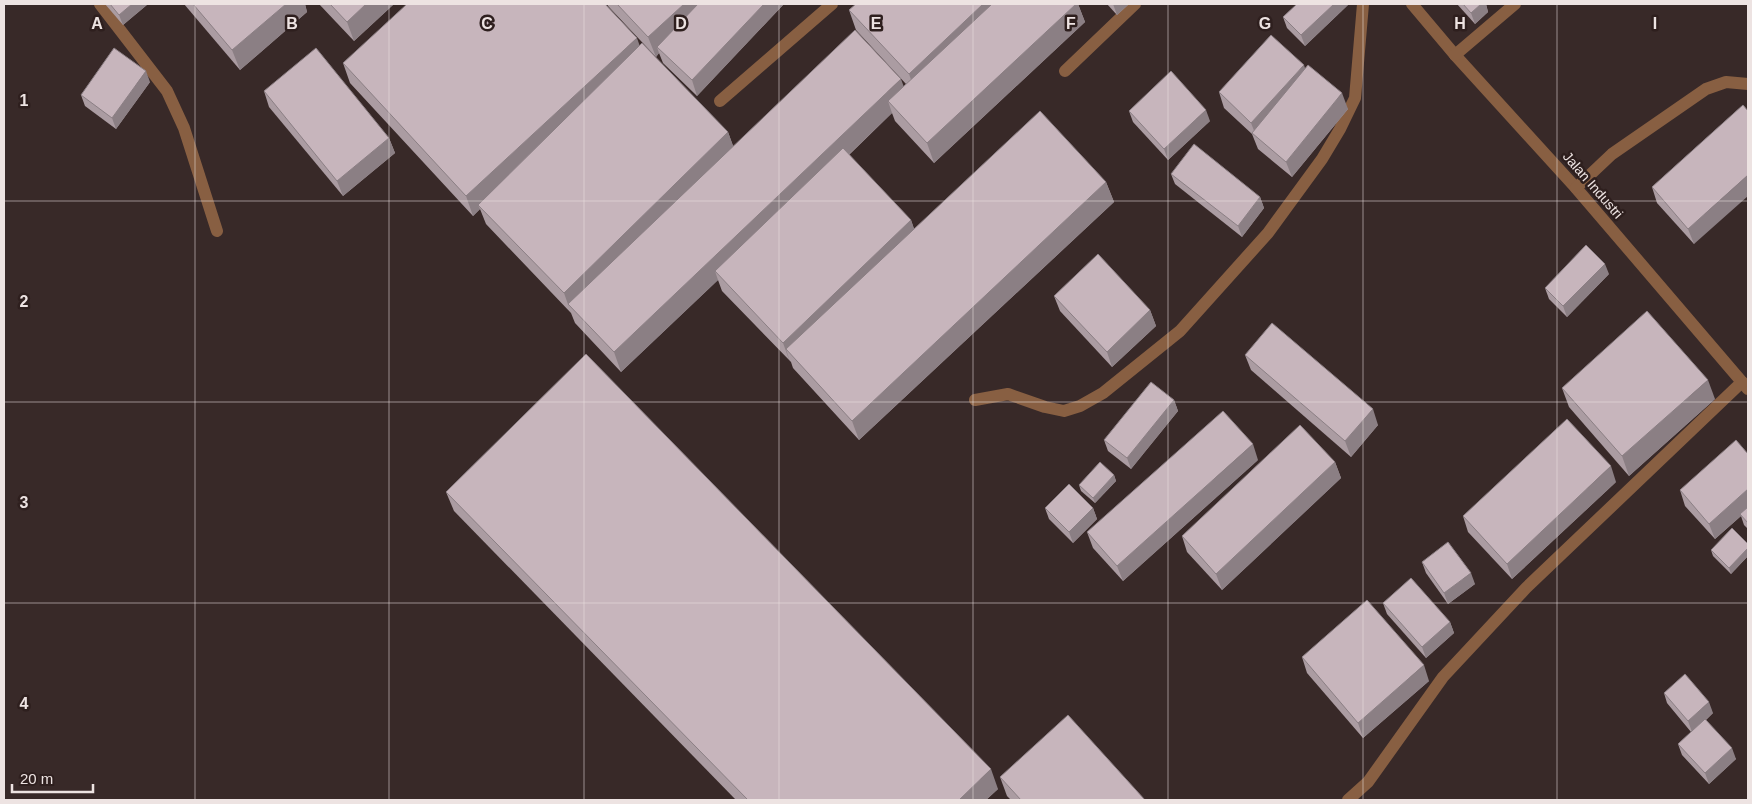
<svg xmlns="http://www.w3.org/2000/svg" width="1752" height="804" font-family="Helvetica,sans-serif">
	<style>
		.lines { fill: none; stroke-linecap: round; stroke-linejoin: round }
		.minor { stroke: #885f42; stroke-width: 12 }
		.wall { fill: #ab9ca2 }
		.shaded-wall { fill: #8b7f84 }
		.building { fill: #c7b5bc; stroke: #8b7f84 }
		.grid { fill: none; stroke: #ede3e2; stroke-width: 1; stroke-opacity: 0.55 }
		.labels { text-anchor: middle; dominant-baseline: central; stroke-width: 5; stroke-linejoin: round; paint-order: stroke }
		.street-label { font-size: 14px; fill: #ede3e2; stroke: #2e1f1e }
		.grid-label { font-size: 16px; text-anchor: middle; font-weight: bold; fill: #ede3e2; stroke: #2e1f1e; stroke-width: 5; stroke-linejoin: round; paint-order: stroke }
	</style>
	<rect width="100%" height="100%" fill="#382928"/>
	<g class="lines">
		<!-- minor -->
		<g class="minor">
			<polyline points="100,4 167,91 184,128 217,231"/>
			<polyline points="1412,4 1455,55 1576,188 1748,389"/>
			<polyline points="1455,55 1515,4"/>
			<polyline points="1065,71 1135,4"/>
			<polyline points="720,101 832,4"/>
			<polyline points="1576,188 1612,154 1706,89 1726,82 1748,84"/>
			<polyline points="975,400 1008,394 1045,407 1064,411 1080,406 1103,393 1180,331 1268,233 1322,159 1340,129 1355,98 1363,4"/>
			<polyline points="1348,800 1368,782 1443,677 1526,588 1742,382"/>
		</g>
	</g>
	<!-- wall -->
	<g class="wall">
		<polygon points="105,4 148,4 123,25"/>
		<polygon points="184,4 305,4 307,12 240,70"/>
		<polygon points="319,4 394,4 354,41"/>
		<polygon points="607,4 783,4 783,5 697,96 663,63 659,53 656,57 608,6"/>
		<polygon points="856,4 1078,4 1085,22 934,163 895,121 892,113 849,155 911,220 914,229 1106,182 1114,202 859,440 793,368 791,362 722,291 718,280 621,372 575,323 571,313 486,224 480,209 473,216 350,83 343,63 640,46 728,132 733,146 904,86 906,84 856,30 849,10"/>
		<polygon points="1107,4 1129,4 1117,15"/>
		<polygon points="1297,4 1349,4 1305,46 1287,28 1283,17"/>
		<polygon points="1457,4 1486,4 1488,12 1475,24"/>
		<polygon points="1305,68 1348,109 1292,177 1258,149 1252,134 1224,108 1219,92"/>
		<polygon points="150,82 116,129 85,106 81,95"/>
		<polygon points="264,91 389,138 395,153 343,196 269,107"/>
		<polygon points="1743,105 1694,244 1657,203 1652,187"/>
		<polygon points="1129,111 1210,121 1168,160 1133,122"/>
		<polygon points="1171,174 1260,197 1264,208 1242,237 1175,184"/>
		<polygon points="1609,274 1567,317 1549,299 1545,288"/>
		<polygon points="1054,296 1150,310 1156,326 1112,367 1060,311"/>
		<polygon points="1245,355 1378,425 1351,457 1251,370"/>
		<polygon points="1562,388 1715,399 1629,476 1569,407"/>
		<polygon points="1174,400 1178,411 1131,469 1108,451 1104,440"/>
		<polygon points="1748,454 1748,529 1744,525 1741,516 1715,539 1685,506 1680,490"/>
		<polygon points="1258,460 1123,581 1093,548 1087,532"/>
		<polygon points="1335,462 1341,478 1222,590 1187,552 1182,536"/>
		<polygon points="1114,475 1116,481 1095,503 1081,491 1079,485"/>
		<polygon points="1616,482 1512,579 1468,532 1463,516"/>
		<polygon points="446,492 998,789 986,800 736,800 454,511"/>
		<polygon points="1045,508 1093,508 1097,519 1073,543 1049,519"/>
		<polygon points="1748,544 1748,556 1731,574 1713,556 1711,550"/>
		<polygon points="1422,562 1475,584 1448,604 1426,573"/>
		<polygon points="1383,603 1450,622 1454,633 1426,658 1387,614"/>
		<polygon points="1302,657 1429,681 1363,738 1307,673"/>
		<polygon points="1664,693 1713,713 1706,720 1736,759 1709,784 1682,755 1678,744 1691,732 1667,703"/>
		<polygon points="1000,777 1145,800 1011,800 1007,796"/>
	</g>
	<!-- shaded-wall -->
	<g class="shaded-wall">
		<polygon points="132,4 148,4 123,25 119,15"/>
		<polygon points="286,4 305,4 307,12 240,70 232,50"/>
		<polygon points="366,4 394,4 354,41 347,22"/>
		<polygon points="684,4 712,4 657,47 659,53 656,57 648,37"/>
		<polygon points="764,4 783,4 783,5 697,96 692,80"/>
		<polygon points="983,4 1011,4 916,94 909,74"/>
		<polygon points="1076,4 1078,4 1085,22 934,163 927,143"/>
		<polygon points="1113,4 1129,4 1117,15"/>
		<polygon points="1334,4 1349,4 1305,46 1301,35"/>
		<polygon points="1481,4 1486,4 1488,12 1475,24 1471,13"/>
		<polygon points="637,38 644,58 478,205 480,209 473,216 466,196"/>
		<polygon points="1304,65 1309,80 1257,138 1251,123"/>
		<polygon points="146,71 150,82 116,129 112,118"/>
		<polygon points="901,79 908,98 888,101 892,113 721,277 715,271 718,280 621,372 614,352"/>
		<polygon points="1342,93 1348,109 1292,177 1286,162"/>
		<polygon points="1206,110 1210,121 1168,160 1164,149"/>
		<polygon points="728,132 735,151 568,304 571,313 564,293"/>
		<polygon points="389,138 395,153 343,196 337,181"/>
		<polygon points="1748,175 1748,196 1694,244 1688,229"/>
		<polygon points="1106,182 1114,202 859,440 852,421"/>
		<polygon points="1260,197 1264,208 1242,237 1238,226"/>
		<polygon points="911,220 918,240 786,349 790,362 783,343"/>
		<polygon points="1605,264 1609,274 1567,317 1563,306"/>
		<polygon points="1150,310 1156,326 1112,367 1107,352"/>
		<polygon points="1708,380 1715,399 1629,476 1622,456"/>
		<polygon points="1174,400 1178,411 1131,469 1127,458"/>
		<polygon points="1373,409 1378,425 1351,457 1345,441"/>
		<polygon points="1253,444 1258,460 1123,581 1117,566"/>
		<polygon points="1335,462 1341,478 1222,590 1216,574"/>
		<polygon points="1611,466 1616,482 1512,579 1507,564"/>
		<polygon points="1114,475 1116,481 1095,503 1093,498"/>
		<polygon points="1748,489 1748,510 1740,514 1741,516 1715,539 1709,524"/>
		<polygon points="1093,508 1097,519 1073,543 1069,532"/>
		<polygon points="1748,548 1748,556 1731,574 1729,568"/>
		<polygon points="1471,573 1475,584 1448,604 1444,593"/>
		<polygon points="1450,622 1454,633 1426,658 1422,647"/>
		<polygon points="1424,665 1429,681 1363,738 1358,723"/>
		<polygon points="1709,702 1713,713 1692,732 1688,721"/>
		<polygon points="1732,748 1736,759 1709,784 1705,773"/>
		<polygon points="991,769 998,789 986,800 959,800"/>
	</g>
	<!-- building -->
	<g class="building">
		<polygon points="110,4 132,4 119,15"/>
		<polygon points="193,4 286,4 232,50"/>
		<polygon points="330,4 366,4 347,22"/>
		<polygon points="407,4 605,4 637,38 466,196 343,63"/>
		<polygon points="617,4 684,4 648,37"/>
		<polygon points="698,4 764,4 692,80 657,47"/>
		<polygon points="856,4 983,4 909,74 849,10"/>
		<polygon points="992,4 1076,4 927,143 888,101"/>
		<polygon points="1297,4 1334,4 1301,35 1283,17"/>
		<polygon points="1463,4 1481,4 1471,13"/>
		<polygon points="855,30 901,79 614,352 568,304"/>
		<polygon points="1271,35 1304,65 1251,123 1219,92"/>
		<polygon points="642,43 728,132 564,293 478,205"/>
		<polygon points="114,48 146,71 112,118 81,95"/>
		<polygon points="316,48 389,138 337,181 264,91"/>
		<polygon points="1308,65 1342,93 1286,162 1252,133"/>
		<polygon points="1171,71 1206,110 1164,149 1129,111"/>
		<polygon points="1743,105 1748,111 1748,175 1688,229 1652,187"/>
		<polygon points="1040,111 1106,182 852,421 786,349"/>
		<polygon points="1194,144 1260,197 1238,226 1171,174"/>
		<polygon points="843,148 911,220 783,343 715,271"/>
		<polygon points="1586,245 1605,264 1563,306 1545,288"/>
		<polygon points="1098,254 1150,310 1107,352 1054,296"/>
		<polygon points="1647,311 1708,380 1622,456 1562,388"/>
		<polygon points="1272,323 1373,409 1345,441 1245,355"/>
		<polygon points="586,354 991,769 959,800 748,800 446,492"/>
		<polygon points="1151,382 1174,400 1127,458 1104,440"/>
		<polygon points="1223,411 1253,444 1117,566 1087,532"/>
		<polygon points="1567,419 1611,466 1507,564 1463,516"/>
		<polygon points="1300,425 1335,462 1216,574 1182,536"/>
		<polygon points="1736,440 1748,454 1748,489 1709,524 1680,490"/>
		<polygon points="1100,462 1114,475 1093,498 1079,485"/>
		<polygon points="1069,484 1093,508 1069,532 1045,508"/>
		<polygon points="1748,507 1748,523 1740,514"/>
		<polygon points="1732,528 1748,544 1748,548 1729,568 1711,550"/>
		<polygon points="1448,542 1471,573 1444,593 1422,562"/>
		<polygon points="1411,578 1450,622 1422,647 1383,603"/>
		<polygon points="1367,600 1424,665 1358,723 1302,657"/>
		<polygon points="1685,674 1709,702 1688,721 1664,693"/>
		<polygon points="1068,715 1145,800 1021,800 1000,777"/>
		<polygon points="1705,719 1732,748 1705,773 1678,744"/>
	</g>
	<!-- grid -->
	<path class="grid" d="M195 4V800M389 4V800M584 4V800M779 4V800M973 4V800M1168 4V800M1363 4V800M1557 4V800M4 201H1748M4 402H1748M4 603H1748"/>
	<g class="labels">
		<!-- street labels -->
		<g class="street-label">
			<text transform="translate(1593 185) rotate(49)">Jalan Industri</text>
		</g>
	</g>
	<g class="grid-label">
		<text x="97" y="29">A</text>
		<text x="292" y="29">B</text>
		<text x="487" y="29">C</text>
		<text x="681" y="29">D</text>
		<text x="876" y="29">E</text>
		<text x="1071" y="29">F</text>
		<text x="1265" y="29">G</text>
		<text x="1460" y="29">H</text>
		<text x="1655" y="29">I</text>
		<text x="24" y="106">1</text>
		<text x="24" y="307">2</text>
		<text x="24" y="508">3</text>
		<text x="24" y="709">4</text>
	</g>
	<!-- border -->
	<rect width="1752" height="804" fill="none" stroke="#ede3e2" stroke-width="10"/>
	<!-- scale -->
	<path d="M12 784v8h81v-8" fill="none" stroke="#ede3e2" stroke-width="2.5"/>
	<text x="20" y="784" font-size="15" fill="#ede3e2" stroke="#2e1f1e" stroke-width="4" paint-order="stroke">20 m</text>
</svg>
